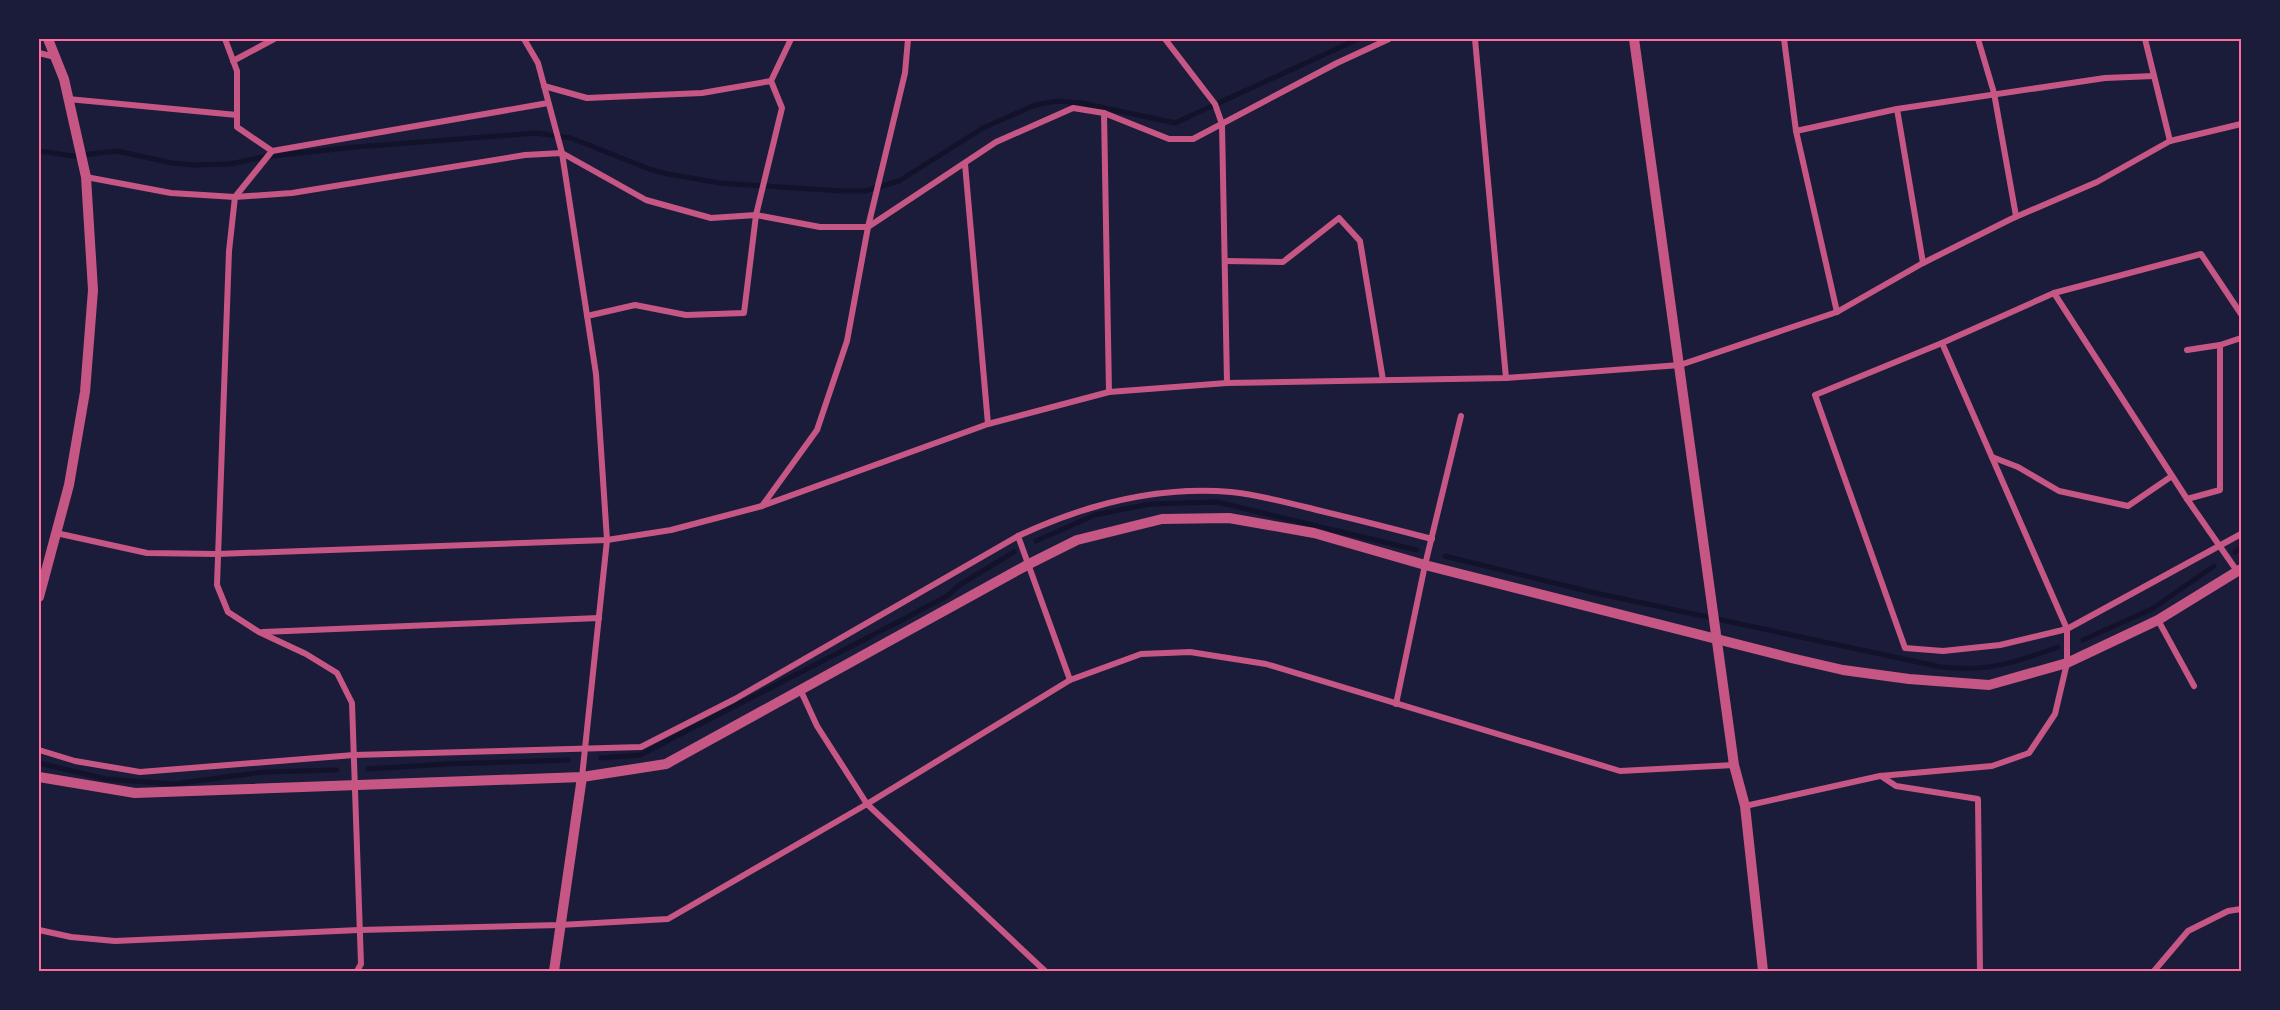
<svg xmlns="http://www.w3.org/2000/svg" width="2280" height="1010" font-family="Montserrat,sans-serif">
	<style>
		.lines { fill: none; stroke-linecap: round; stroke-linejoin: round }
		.stream { stroke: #12122b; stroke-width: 5 }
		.minor { stroke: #c65784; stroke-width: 6 }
		.tertiary { stroke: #c65784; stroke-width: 10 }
		.neatline { fill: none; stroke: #ff6b9d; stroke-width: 2 }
	</style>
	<rect width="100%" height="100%" fill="#1b1b3a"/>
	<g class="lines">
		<!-- stream -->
		<g class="stream">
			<polyline points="39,151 73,156 117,151 172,163 194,165 230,164 263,157 356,147 536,133 571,138 649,169 668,174 720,183 842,191 865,191 899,181 983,128 1035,105 1057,101 1082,103 1175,123 1358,39"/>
			<polyline points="1036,541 1095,515 1150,504 1217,502 1417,550"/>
			<polyline points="2235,552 2241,548"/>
			<path d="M1445 556 1591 592 1941 667C1988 672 2014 663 2058 647"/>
			<polyline points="2083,640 2152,609 2214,566"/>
			<polyline points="601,758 640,755 900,621 947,596 961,584 1014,552"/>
			<polyline points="39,763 106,779 173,784 263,772 337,770"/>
			<polyline points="368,769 447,764 568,760"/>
		</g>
		<!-- minor -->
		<g class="minor">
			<polyline points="225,39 237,71 237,127 272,151 235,197 229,251 217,585 228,612 259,632 306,654 337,673 352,703 361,964 357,971"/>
			<polyline points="524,39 538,63 562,153 596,374 607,540 582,777"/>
			<polyline points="1165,39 1215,104 1222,124 1227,383"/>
			<polyline points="1475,39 1506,378"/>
			<polyline points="1784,39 1796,131 1837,312"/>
			<polyline points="1978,39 1994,93 2016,216"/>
			<polyline points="2145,39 2170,141"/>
			<polyline points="39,53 55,57"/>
			<polyline points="233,61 274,39"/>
			<polyline points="544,86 587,98 702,93 771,81"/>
			<polyline points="68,99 237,115"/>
			<polyline points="1897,109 2105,78 2154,76"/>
			<polyline points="1104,113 1109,392"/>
			<polyline points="1796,131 1897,109 1923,263"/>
			<polyline points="272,151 548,103"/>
			<polyline points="965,164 988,424"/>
			<polyline points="86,177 171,193 235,197 292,193 525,155 562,153 646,200 711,218 756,215 820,227 868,227 996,142 1073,108 1104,113 1169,139 1193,139 1337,63 1389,39"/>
			<polyline points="1225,261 1283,262 1339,218 1360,241 1383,380"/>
			<polyline points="2054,293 2187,499 2237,571"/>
			<polyline points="587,316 635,305 686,315 744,313 756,215 782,108 771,81 791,39"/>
			<polyline points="1942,343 1815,395 1905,648 1943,651 2000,645 2067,629 2241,534"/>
			<polyline points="2187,350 2220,345"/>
			<polyline points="1992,457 2018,467 2059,491 2128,506 2172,476"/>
			<polyline points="2187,499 2220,490 2220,345 2241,338"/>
			<polyline points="762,506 817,430 847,341 868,227 905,73 908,39"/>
			<polyline points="56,533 147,553 217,554 607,540 671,530 762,506 988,424 1109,392 1227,383 1506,378 1680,365 1837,312 1923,263 2011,219 2097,182 2170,141 2241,124"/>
			<polyline points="2158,620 2194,686"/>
			<polyline points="263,632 599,618"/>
			<path d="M1070 680 1018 536C1084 505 1158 486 1231 492 1260 495 1289 503 1317 510 1355 519 1394 529 1432 539"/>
			<polyline points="800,689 817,726 867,804 1045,971"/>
			<polyline points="1396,704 1425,565 1461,416"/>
			<polyline points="39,750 75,761 140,772 354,755 641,747 735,699 1018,536"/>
			<polyline points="1881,776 1896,786 1978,799 1980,971"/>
			<polyline points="1745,806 1880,776 1992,766 2029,753 2055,714 2067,663 2067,629 1942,343 2054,293 2201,254 2241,314"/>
			<polyline points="39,930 71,937 115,941 359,930 560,925 668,919 867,804 1070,680 1141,654 1190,652 1266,664 1620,771 1734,765"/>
			<polyline points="2154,971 2188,931 2228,911 2241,909"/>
		</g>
		<!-- tertiary -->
		<g class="tertiary">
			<polyline points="1634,39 1734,765 1745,806 1763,971"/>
			<polyline points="39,597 69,485 85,392 93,290 86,177 64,79 48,39"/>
			<polyline points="39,777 135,793 582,777 666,764 1029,564 1077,540 1162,519 1229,518 1314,533 1425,565 1791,658 1843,670 1909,679 1989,685 2067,663 2158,620 2241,569"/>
			<polyline points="554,971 582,777"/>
		</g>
	</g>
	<!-- border -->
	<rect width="2280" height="1010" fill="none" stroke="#1b1b3a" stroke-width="81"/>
	<rect x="40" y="40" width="2200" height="930" class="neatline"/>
</svg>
